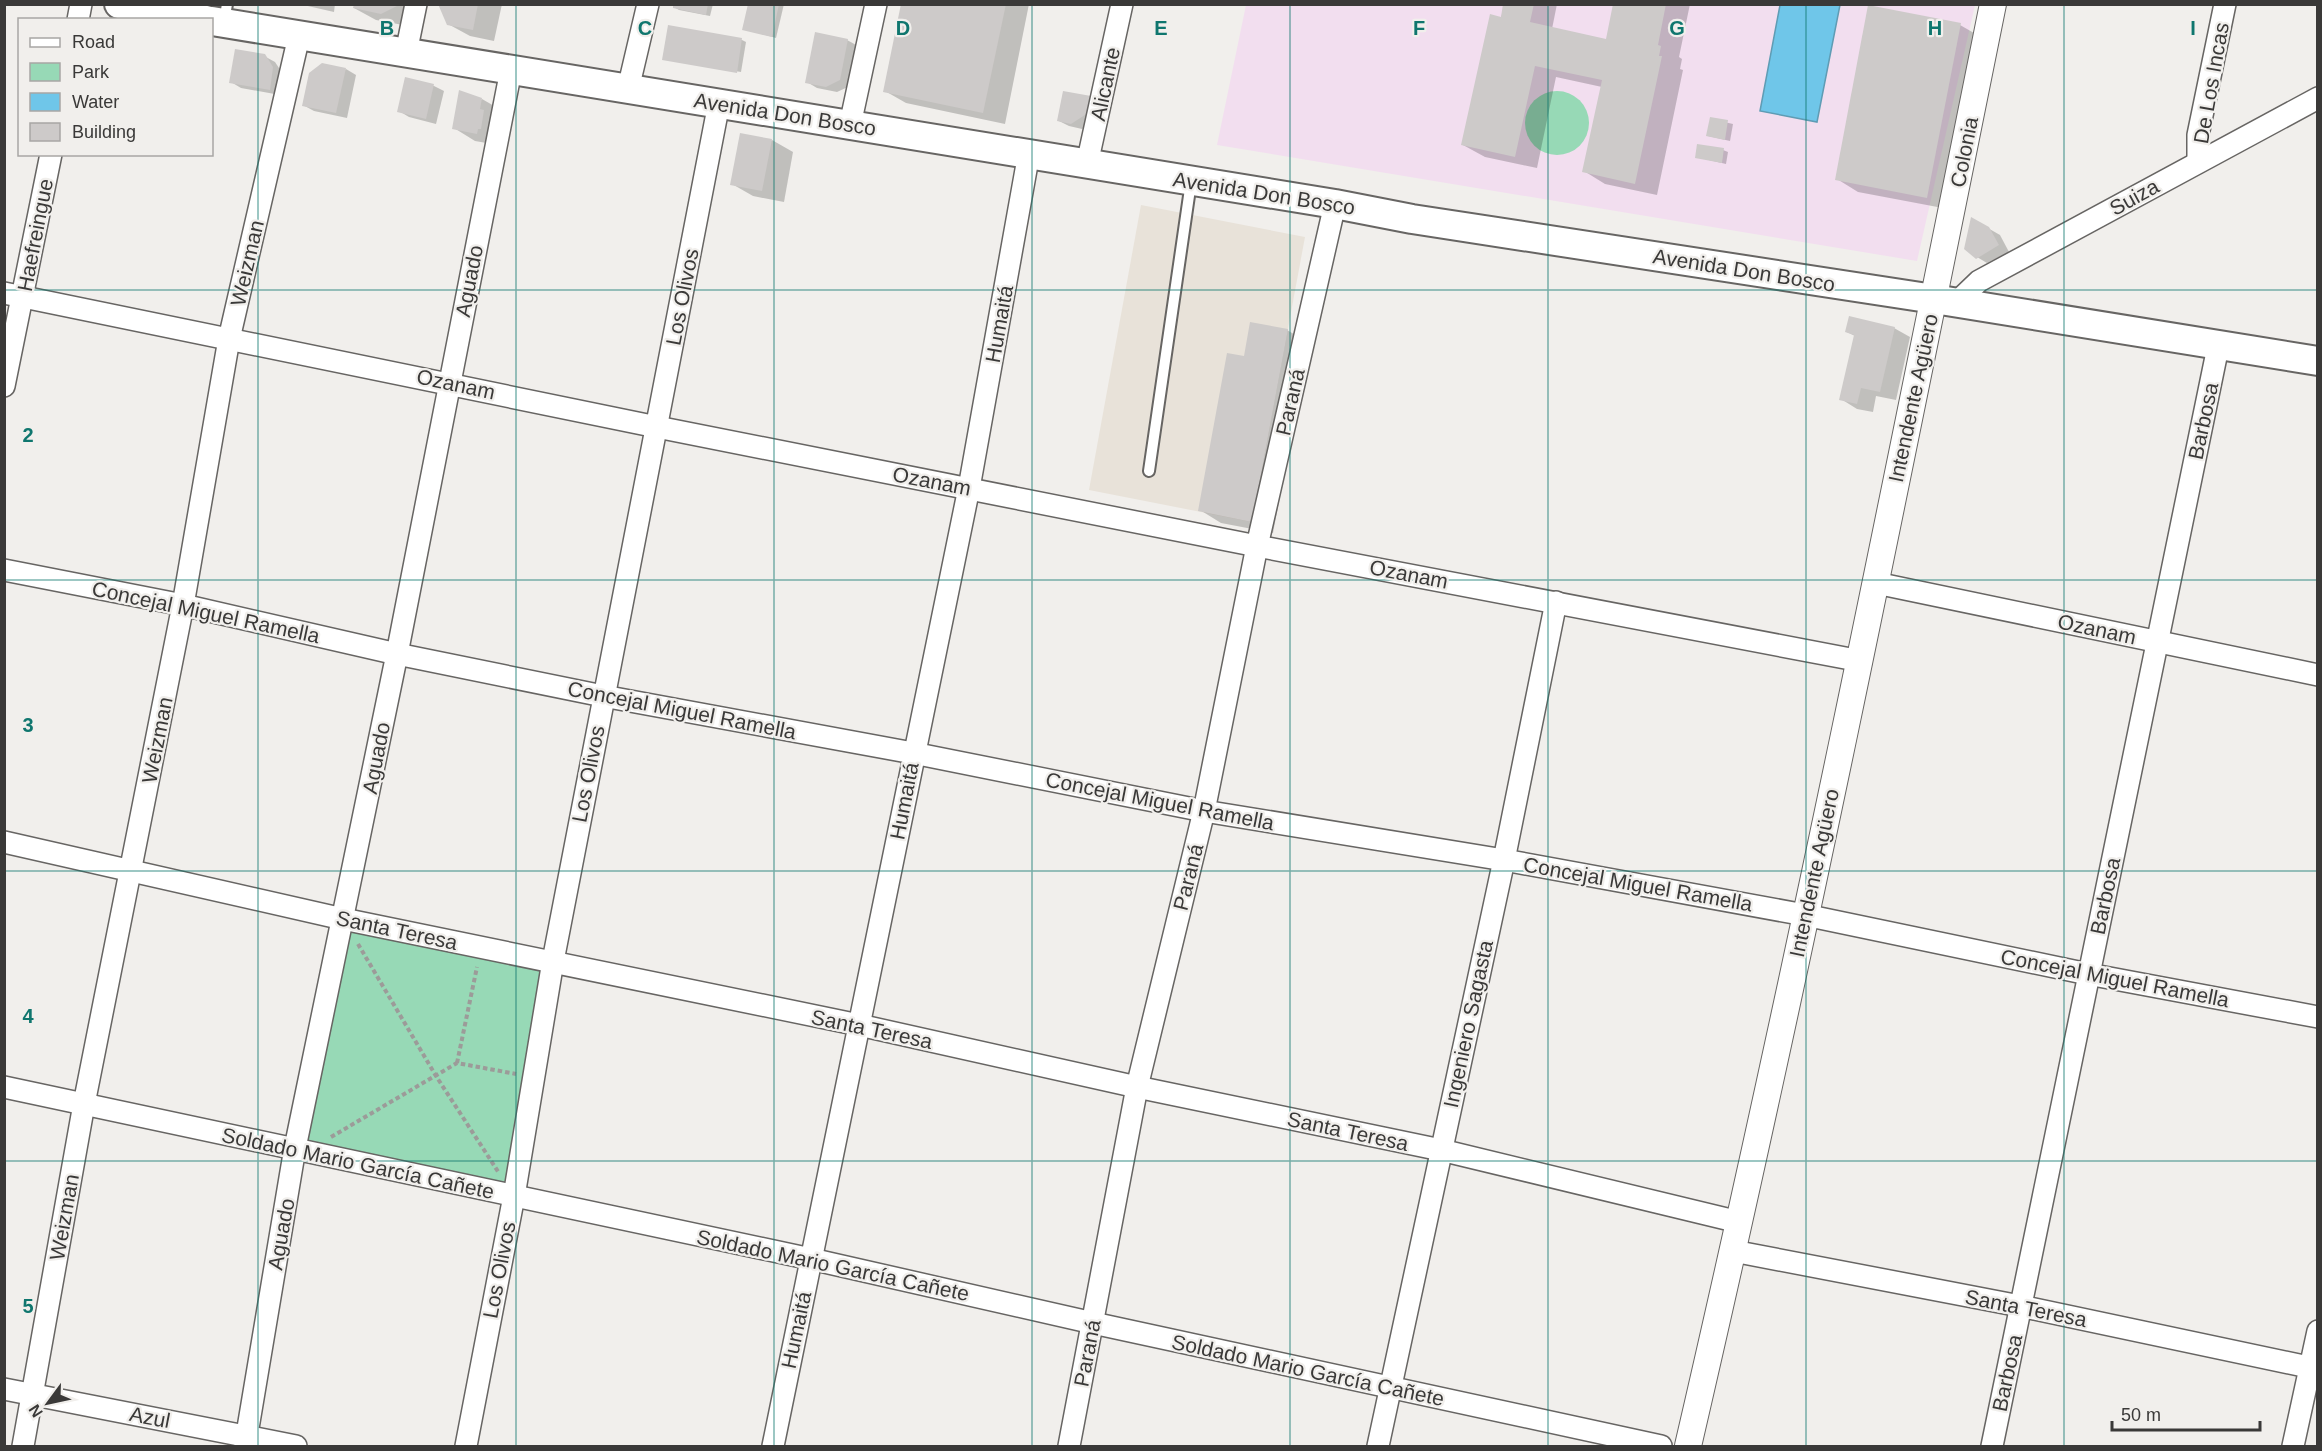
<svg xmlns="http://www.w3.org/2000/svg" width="2322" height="1451" font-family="Arial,sans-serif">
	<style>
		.built { fill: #e8e2d9 }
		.education { fill: #f2deef }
		.green { fill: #97d9b6 }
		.water { fill: #6fc6e9; stroke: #5f9cb4; stroke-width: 1.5 }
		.shadow { fill: #0003 }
		.building { fill: #cdcac9 }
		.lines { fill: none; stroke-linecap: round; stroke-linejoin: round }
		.service-casing { stroke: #676563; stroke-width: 14 }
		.minor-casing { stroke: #676563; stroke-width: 24 }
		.tertiary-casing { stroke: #676563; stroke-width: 28 }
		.secondary-casing { stroke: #676563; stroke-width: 32 }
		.path { stroke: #9c9b99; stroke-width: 4; stroke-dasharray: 4.5 3; stroke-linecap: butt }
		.service { stroke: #fff; stroke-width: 10 }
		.minor { stroke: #fff; stroke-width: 21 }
		.tertiary { stroke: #fff; stroke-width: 26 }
		.secondary { stroke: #fff; stroke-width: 28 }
		.grid { fill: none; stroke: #0f766e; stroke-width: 1.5; stroke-opacity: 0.55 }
		.labels { text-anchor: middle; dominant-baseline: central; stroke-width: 4.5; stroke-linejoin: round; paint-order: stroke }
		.street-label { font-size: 21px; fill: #3a3938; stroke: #f1efec }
		.grid-label { font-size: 20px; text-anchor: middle; font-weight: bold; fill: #0f766e; stroke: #f1efec; stroke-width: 4.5; stroke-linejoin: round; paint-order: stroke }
	</style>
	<rect width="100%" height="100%" fill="#f1efec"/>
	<!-- built -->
	<polygon class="built" points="1141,205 1305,237 1252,522 1089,490"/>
	<!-- education -->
	<polygon class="education" points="1246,5 1975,5 1917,261 1217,145"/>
	<!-- green -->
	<g class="green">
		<circle cx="1557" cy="123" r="32"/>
		<polygon points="343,919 553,961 514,1196 295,1148"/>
	</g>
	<!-- water -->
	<polygon class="water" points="1780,5 1840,5 1817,122 1760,111"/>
	<!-- shadow -->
	<g class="shadow">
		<polygon points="299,4 335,4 334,12"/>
		<polygon points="355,4 423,4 403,25 376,20 354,8"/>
		<polygon points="439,4 502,4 494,41 470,36 448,24"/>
		<polygon points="675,4 713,4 710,16 679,10 674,7"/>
		<polygon points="750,4 784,4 776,38 744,29"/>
		<polygon points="903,4 1029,4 1005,124 906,103 885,91"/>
		<polygon points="1505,4 1557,4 1552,29 1607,41 1615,4 1690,4 1679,57 1682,59 1680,69 1683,70 1657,195 1605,184 1584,171 1602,87 1556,77 1537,168 1485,157 1463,145"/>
		<polygon points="1960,25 1981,37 1948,209 1858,192 1837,179"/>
		<polygon points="669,27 742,40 746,42 741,72 666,59"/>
		<polygon points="847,40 858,46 850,86 837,92 817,88 807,82"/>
		<polygon points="264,56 275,62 283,74 280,95 241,88 231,82"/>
		<polygon points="346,69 356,75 347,118 314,111 303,105"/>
		<polygon points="406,79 434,86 444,91 436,124 409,117 399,111"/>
		<polygon points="1090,97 1101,103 1098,119 1082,129 1069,126 1059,121"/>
		<polygon points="482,99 503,111 498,145 475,141 454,128"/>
		<polygon points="1711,119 1733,124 1730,141 1708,136"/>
		<polygon points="772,140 793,152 784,202 753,196 732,184"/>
		<polygon points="1723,150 1728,152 1726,164 1696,157"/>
		<polygon points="1972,219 2000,235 2009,252 1987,263 1977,257"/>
		<polygon points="1894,328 1910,337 1896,400 1876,396 1873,412 1857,409 1841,399 1855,336 1847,332"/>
		<polygon points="1287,330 1309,343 1273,533 1221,523 1200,510 1245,357"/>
	</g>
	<!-- building -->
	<g class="building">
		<polygon points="354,4 401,4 381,14 353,8"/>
		<polygon points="438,4 478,4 473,30 447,25"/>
		<polygon points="673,4 708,4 706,15 673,8"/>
		<polygon points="748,4 779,4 772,37 742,30"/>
		<polygon points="901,4 1006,4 983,113 883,92"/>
		<polygon points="1503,4 1534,4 1530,22 1606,39 1613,4 1666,4 1658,45 1661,46 1659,56 1662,56 1635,184 1582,172 1602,80 1535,66 1515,157 1461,145 1490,14 1501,17"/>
		<polygon points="1868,5 1961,23 1927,198 1835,180"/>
		<polygon points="668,25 742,38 737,73 662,60"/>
		<polygon points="815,32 848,39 840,80 826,87 805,83"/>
		<polygon points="235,49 265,54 273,67 270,90 229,83"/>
		<polygon points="322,63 346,68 336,113 302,106 309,73"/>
		<polygon points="405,77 434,84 426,119 397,112"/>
		<polygon points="459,90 482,98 480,109 484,110 481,129 478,129 477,134 452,129"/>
		<polygon points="1063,91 1091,96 1088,113 1071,124 1057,121"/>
		<polygon points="1710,117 1728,120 1725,140 1706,136"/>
		<polygon points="740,133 772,139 762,191 730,185"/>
		<polygon points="1697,144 1724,148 1722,163 1695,158"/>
		<polygon points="1971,217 1989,227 1999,245 1976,259 1964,249"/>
		<polygon points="1849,316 1895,327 1880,392 1861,388 1857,404 1839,400 1854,335 1845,332"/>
		<polygon points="1250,322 1288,329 1252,522 1198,511 1227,353 1244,356"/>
	</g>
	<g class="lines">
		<!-- service casing -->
		<g class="service-casing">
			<g id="service">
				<polyline points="224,22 227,4"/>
				<polyline points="1149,471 1191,182"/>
			</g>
		</g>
		<!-- minor casing -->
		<g class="minor-casing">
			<g id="minor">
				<polyline points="78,20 81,4"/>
				<polyline points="406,53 416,4"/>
				<polyline points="628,89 648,4"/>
				<polyline points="850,125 876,4"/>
				<polyline points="2198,162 2198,135 2225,4"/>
				<polyline points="1087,164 1122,4"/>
				<polyline points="4,293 657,427 1257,546 1861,661"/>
				<polyline points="1956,303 1979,281 2318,98"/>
				<polyline points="4,386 51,154"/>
				<polyline points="4,570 183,605 397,654 603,696 913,753 1204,811 1504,860 1805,915 2088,974 2318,1017"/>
				<polyline points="1876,583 2318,675"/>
				<polyline points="4,842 343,919 859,1025 1137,1087 1441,1150 1739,1222"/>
				<polyline points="4,1087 811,1259 1093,1323 1661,1446"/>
				<polyline points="1733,1251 2020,1306 2318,1369"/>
				<polyline points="4,1389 296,1446"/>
				<polyline points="23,1446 84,1104 183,605 229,339 299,36"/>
				<polyline points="245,1446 295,1148 397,654 511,70"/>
				<polyline points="466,1446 514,1196 553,961 719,103"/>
				<polyline points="773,1446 969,488 1029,153"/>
				<polyline points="1069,1446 1137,1087 1204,811 1257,546 1335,204"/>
				<polyline points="1378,1446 1504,860 1556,602"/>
				<polyline points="1992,1446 2218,347"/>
				<polyline points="2293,1446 2318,1331"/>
			</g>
		</g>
		<!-- tertiary casing -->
		<g class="tertiary-casing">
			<path id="tertiary" d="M1688 1446C1799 968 1896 486 1993 4"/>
		</g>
		<!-- secondary casing -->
		<g class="secondary-casing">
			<g id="secondary">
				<polyline points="119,4 206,20"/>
				<polyline points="212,21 1335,204 1412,219 1934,299 2318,361"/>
			</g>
		</g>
		<!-- path -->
		<g class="path">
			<polyline points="358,944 436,1076 499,1173"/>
			<polyline points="457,1063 477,967"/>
			<polyline points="331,1137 457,1063 516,1074"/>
		</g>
		<!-- service -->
		<use href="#service" class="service"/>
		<!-- minor -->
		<use href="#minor" class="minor"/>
		<!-- tertiary -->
		<use href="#tertiary" class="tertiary"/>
		<!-- secondary -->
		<use href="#secondary" class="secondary"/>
	</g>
	<!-- grid -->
	<path class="grid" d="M258 4V1446M516 4V1446M774 4V1446M1032 4V1446M1290 4V1446M1548 4V1446M1806 4V1446M2064 4V1446M4 290H2318M4 580H2318M4 871H2318M4 1161H2318"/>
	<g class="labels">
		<!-- street labels -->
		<g class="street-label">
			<text transform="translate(2211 83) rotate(-80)">De Los Incas</text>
			<text transform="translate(1105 84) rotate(-78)">Alicante</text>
			<text transform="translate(785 114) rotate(9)">Avenida Don Bosco</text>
			<text transform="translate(1964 152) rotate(-79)">Colonia</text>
			<text transform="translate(1264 193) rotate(9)">Avenida Don Bosco</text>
			<text transform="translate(2134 197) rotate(-29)">Suiza</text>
			<text transform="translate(35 235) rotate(-79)">Haefreingue</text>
			<text transform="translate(247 263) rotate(-77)">Weizman</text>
			<text transform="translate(1744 270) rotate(9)">Avenida Don Bosco</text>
			<text transform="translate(469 281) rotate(-79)">Aguado</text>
			<text transform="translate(682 297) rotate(-79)">Los Olivos</text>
			<text transform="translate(999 324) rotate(-80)">Humaitá</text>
			<text transform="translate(456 384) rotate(12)">Ozanam</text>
			<text transform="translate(1913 398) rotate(-78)">Intendente Agüero</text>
			<text transform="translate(1290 402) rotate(-77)">Paraná</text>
			<text transform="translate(2203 421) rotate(-78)">Barbosa</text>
			<text transform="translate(932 481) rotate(11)">Ozanam</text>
			<text transform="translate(1409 574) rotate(11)">Ozanam</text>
			<text transform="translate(206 612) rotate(12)">Concejal Miguel Ramella</text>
			<text transform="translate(2097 629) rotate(12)">Ozanam</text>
			<text transform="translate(682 710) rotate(11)">Concejal Miguel Ramella</text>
			<text transform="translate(157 740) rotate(-79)">Weizman</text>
			<text transform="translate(376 758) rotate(-79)">Aguado</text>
			<text transform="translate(588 774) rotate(-79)">Los Olivos</text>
			<text transform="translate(904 801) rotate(-79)">Humaitá</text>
			<text transform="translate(1160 801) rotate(11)">Concejal Miguel Ramella</text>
			<text transform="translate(1814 873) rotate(-78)">Intendente Agüero</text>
			<text transform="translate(1188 877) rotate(-76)">Paraná</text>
			<text transform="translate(1638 884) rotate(10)">Concejal Miguel Ramella</text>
			<text transform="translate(2105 896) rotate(-78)">Barbosa</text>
			<text transform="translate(397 930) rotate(12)">Santa Teresa</text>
			<text transform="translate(2115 978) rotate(11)">Concejal Miguel Ramella</text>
			<text transform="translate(1468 1024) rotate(-78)">Ingeniero Sagasta</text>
			<text transform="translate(872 1029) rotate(12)">Santa Teresa</text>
			<text transform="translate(1348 1131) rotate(12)">Santa Teresa</text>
			<text transform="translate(358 1163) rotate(12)">Soldado Mario García Cañete</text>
			<text transform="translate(64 1217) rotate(-80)">Weizman</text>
			<text transform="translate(281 1234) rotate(-80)">Aguado</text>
			<text transform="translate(833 1265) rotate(12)">Soldado Mario García Cañete</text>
			<text transform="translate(499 1270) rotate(-79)">Los Olivos</text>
			<text transform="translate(2026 1308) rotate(11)">Santa Teresa</text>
			<text transform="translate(796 1330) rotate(-78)">Humaitá</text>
			<text transform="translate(1087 1353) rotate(-79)">Paraná</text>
			<text transform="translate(1308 1370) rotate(12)">Soldado Mario García Cañete</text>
			<text transform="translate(2007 1373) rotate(-78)">Barbosa</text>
			<text transform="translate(150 1417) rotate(11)">Azul</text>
		</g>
	</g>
	<g class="grid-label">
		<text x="387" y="35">B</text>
		<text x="645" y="35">C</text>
		<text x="903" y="35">D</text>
		<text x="1161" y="35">E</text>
		<text x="1419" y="35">F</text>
		<text x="1677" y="35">G</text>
		<text x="1935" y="35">H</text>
		<text x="2193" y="35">I</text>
		<text x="28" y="442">2</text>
		<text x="28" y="732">3</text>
		<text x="28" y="1023">4</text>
		<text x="28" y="1313">5</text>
	</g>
	<!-- border -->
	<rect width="2322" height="1451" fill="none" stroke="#3a3938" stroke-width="12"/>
	<!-- legend -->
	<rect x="18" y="18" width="195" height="138" fill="#f1efec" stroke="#a8a6a4" stroke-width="1.5"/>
	<rect x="30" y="38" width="30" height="9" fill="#ffffff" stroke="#a8a6a4" stroke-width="1.5"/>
	<text x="72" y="48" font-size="18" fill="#3a3938">Road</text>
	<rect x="30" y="63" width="30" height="18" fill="#97d9b6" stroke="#a8a6a4" stroke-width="1.5"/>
	<text x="72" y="78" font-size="18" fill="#3a3938">Park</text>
	<rect x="30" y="93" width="30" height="18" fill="#6fc6e9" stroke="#a8a6a4" stroke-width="1.5"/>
	<text x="72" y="108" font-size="18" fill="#3a3938">Water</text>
	<rect x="30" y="123" width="30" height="18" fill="#cdcac9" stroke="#a8a6a4" stroke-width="1.5"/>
	<text x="72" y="138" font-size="18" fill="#3a3938">Building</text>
	<!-- north arrow -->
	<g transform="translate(48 1403) rotate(237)" stroke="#f1efec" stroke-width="4.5" paint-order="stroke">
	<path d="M0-4.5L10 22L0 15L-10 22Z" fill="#3a3938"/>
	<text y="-9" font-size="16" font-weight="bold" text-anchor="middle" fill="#3a3938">N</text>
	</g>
	<!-- scale -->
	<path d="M2112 1421v9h148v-9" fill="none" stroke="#3a3938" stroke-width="3"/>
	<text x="2121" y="1421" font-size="18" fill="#3a3938" stroke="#f1efec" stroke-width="4.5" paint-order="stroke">50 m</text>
</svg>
